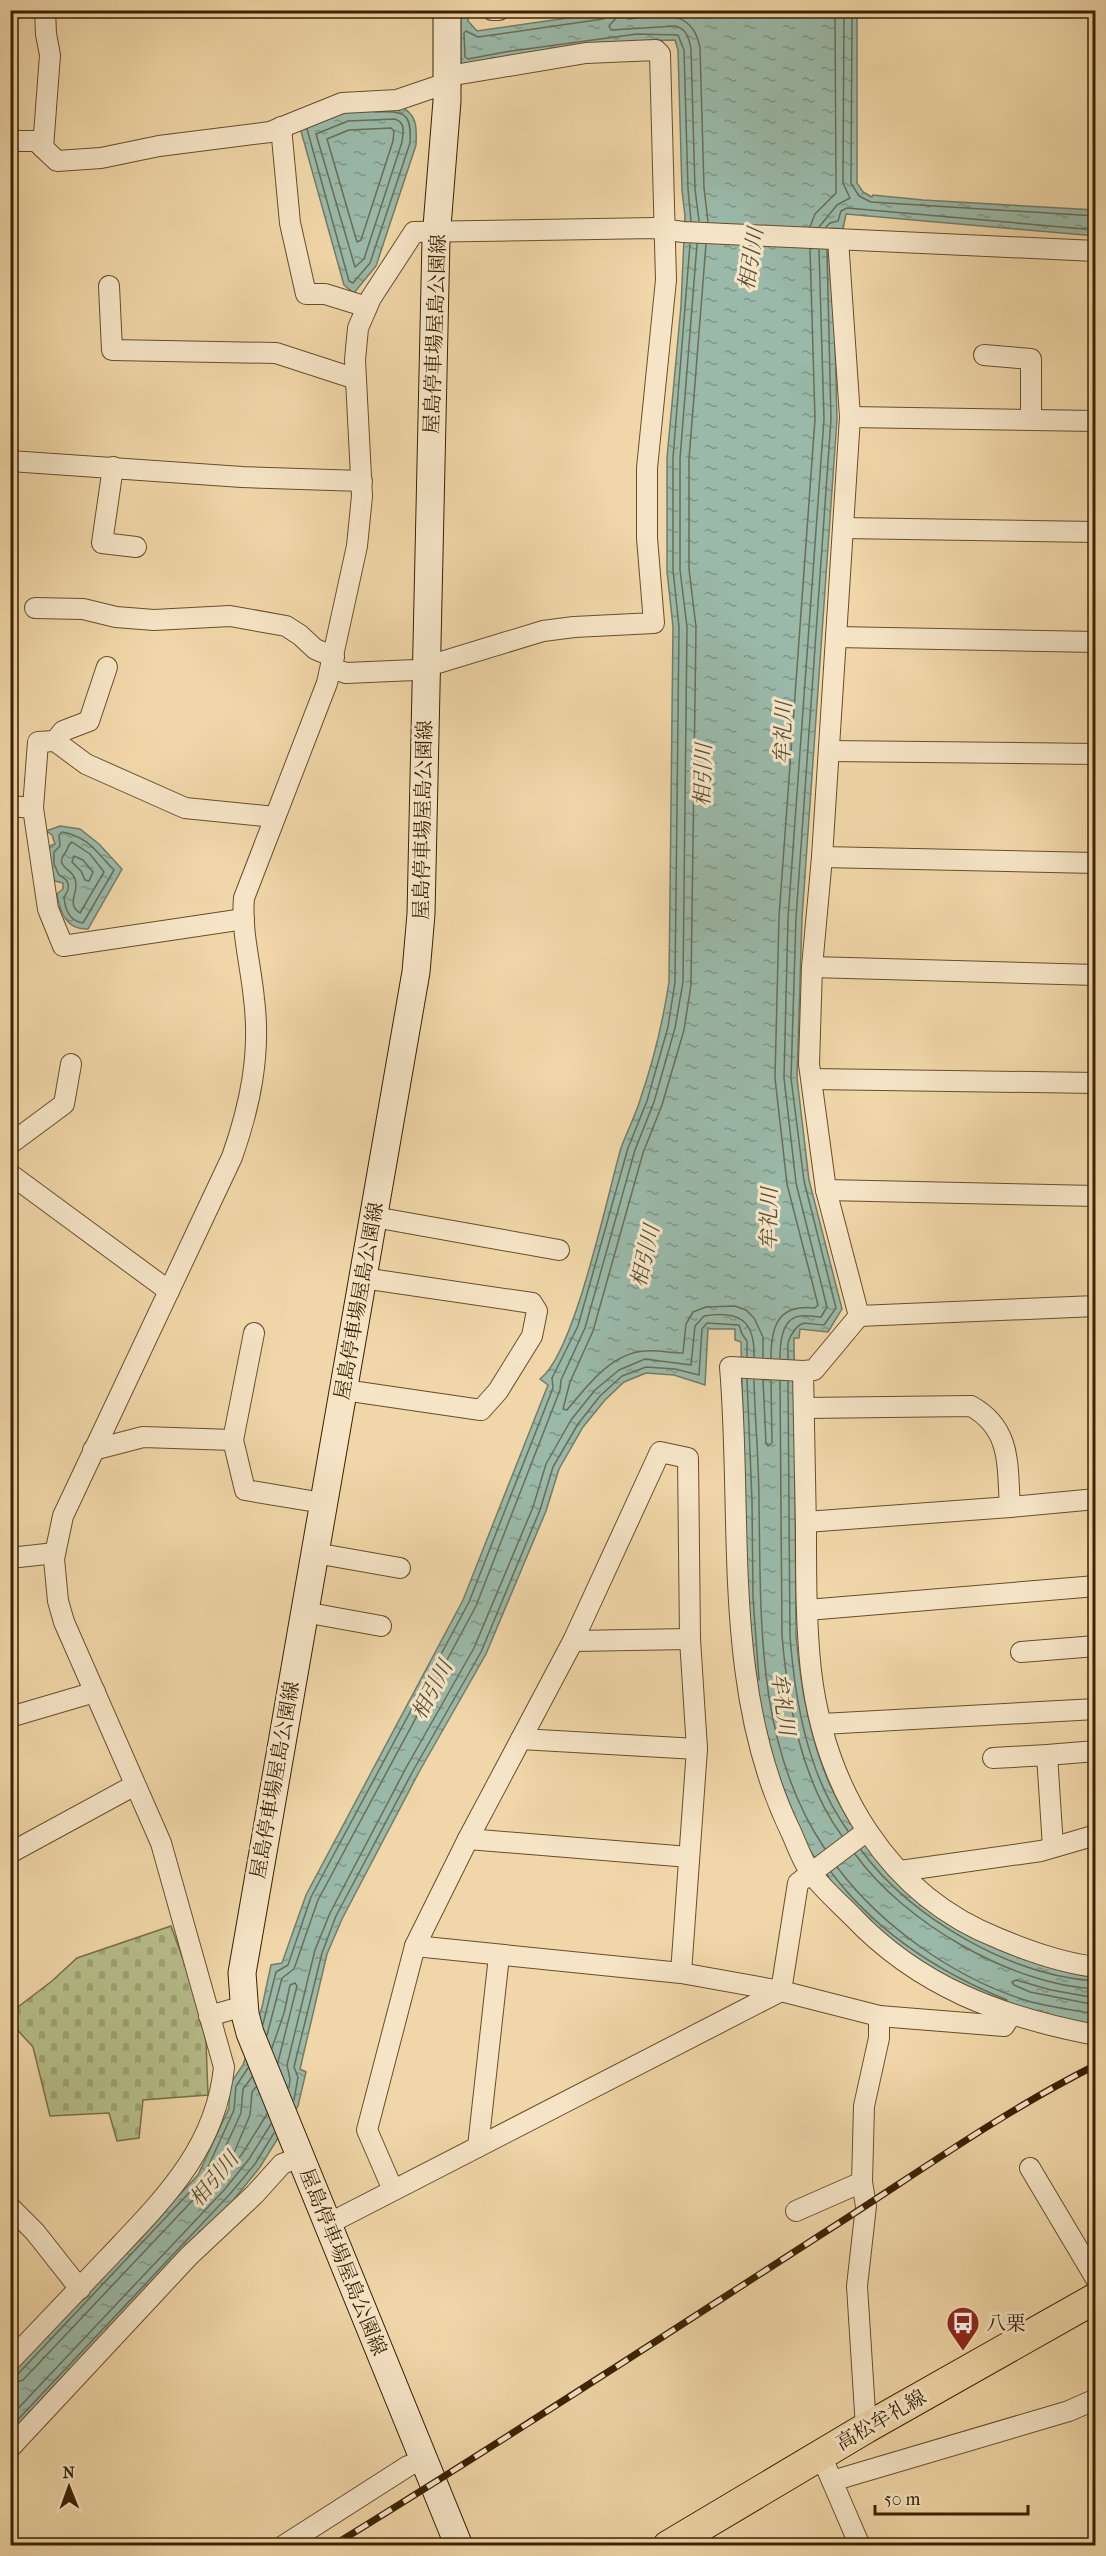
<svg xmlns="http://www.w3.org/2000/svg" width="1106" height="2556" font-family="'IM FELL French Canon','Noto Serif JP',serif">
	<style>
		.cemetery { fill: url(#cemetery-stones); stroke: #787045; stroke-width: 1.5 }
		.water { fill: url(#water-ripples); stroke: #747c65; stroke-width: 1.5 }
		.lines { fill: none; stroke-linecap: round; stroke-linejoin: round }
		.shore { stroke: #6a6d54; stroke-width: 1.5 }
		.street-casing { stroke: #684e2a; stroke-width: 22 }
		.secondary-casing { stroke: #3a2100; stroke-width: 29 }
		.primary-casing { stroke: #3a2100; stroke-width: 32 }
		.street { stroke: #f5e4c6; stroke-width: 20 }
		.secondary { stroke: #f5e4c6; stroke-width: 27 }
		.primary { stroke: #f0d6a8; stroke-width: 30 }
		.rail-casing { stroke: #3a2100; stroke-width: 7 }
		.rail { stroke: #f5e4c6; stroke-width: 4.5; stroke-dasharray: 14; stroke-linecap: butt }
		.labels { text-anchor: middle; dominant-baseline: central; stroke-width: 6; stroke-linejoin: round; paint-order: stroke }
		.street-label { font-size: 20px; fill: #3a2100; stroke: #f5e4c6 }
		.poi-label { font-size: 20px; fill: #3a2100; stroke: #f5e4c6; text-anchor: start }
		.water-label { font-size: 21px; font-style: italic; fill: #574f33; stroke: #f5e4c6 }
	</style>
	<defs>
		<pattern id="cemetery-stones" width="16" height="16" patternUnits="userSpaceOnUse" patternTransform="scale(1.5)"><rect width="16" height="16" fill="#b6be8a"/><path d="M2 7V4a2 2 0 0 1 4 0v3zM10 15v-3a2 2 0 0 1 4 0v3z" fill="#9da375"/></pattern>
		<pattern id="water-ripples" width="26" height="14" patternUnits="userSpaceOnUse" patternTransform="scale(1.5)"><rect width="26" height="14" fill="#9ab9a9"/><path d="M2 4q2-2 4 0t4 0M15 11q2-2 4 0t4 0" fill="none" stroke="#7f9687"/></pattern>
	</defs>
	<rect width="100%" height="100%" fill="#f0d6a8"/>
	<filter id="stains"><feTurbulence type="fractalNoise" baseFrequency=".00333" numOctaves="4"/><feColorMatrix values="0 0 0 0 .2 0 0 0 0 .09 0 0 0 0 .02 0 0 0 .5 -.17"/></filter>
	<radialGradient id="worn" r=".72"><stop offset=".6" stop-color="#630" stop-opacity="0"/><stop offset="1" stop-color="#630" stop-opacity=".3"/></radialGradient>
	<!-- cemetery -->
	<polygon class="cemetery" points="171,1926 196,1995 206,2041 208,2095 143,2100 139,2138 117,2141 109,2113 50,2116 33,2047 11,2023 10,2013 52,1981 77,1958"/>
	<!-- water -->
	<g class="water">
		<path d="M624 10 857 11V183L863 192 872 197 873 195 923 200 1095 210 1096 236 846 214 843 229 832 228 837 419 802 918 797 1078 809 1180 842 1309 828 1332 800 1329 799 1338H794L796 1636C806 1748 834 1833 925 1903 945 1918 964 1932 986 1943 1020 1960 1059 1967 1095 1976V2028L1023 2014 966 1990 918 1961 872 1927 843 1898 804 1842 762 1732 747 1598 741 1342 735 1340V1329H708L705 1385 674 1375 646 1373 624 1382 605 1400 583 1427 559 1469 546 1511 486 1654 419 1772 342 1919 327 1954 300 2069 306 2072 298 2106 260 2167 235 2198 11 2436V2373L198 2175 229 2108 230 2084 243 2065 262 2007 271 1965 282 1963 306 1895 463 1600 548 1385 540 1379C575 1353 607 1196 621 1148 627 1131 636 1115 641 1097 654 1059 663 1021 669 982L673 627 667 571V458L681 306 685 216 682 190 678 50 675 40C603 40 530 53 459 67L458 11H469L468 21 477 31Z"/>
		<path d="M398 105C417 114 417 125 416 145L376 266 354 293 344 285 299 124 345 108Z"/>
		<path d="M60 826 80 829 99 844 122 869 88 929C66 930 60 912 57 894L63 889V883L55 881 48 866 47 847 55 844 52 835 46 831Z"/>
	</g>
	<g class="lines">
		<!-- shore -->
		<g class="shore">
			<polyline points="609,10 608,16 603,19 478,37 466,31 464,33 465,57 468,59 505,52 637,34 678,35 684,50 688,189 691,221"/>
			<path d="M617 10 616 18 609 26 611 30 675 26C687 29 689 38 691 49L695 189 699 221"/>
			<path d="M626 10 628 19C661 15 693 8 700 48L704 188 708 222"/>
			<polyline points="852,10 851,183 859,196 871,202 1096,216"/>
			<path d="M395 119C406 123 403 132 402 142L364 259 355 267 316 134 348 121Z"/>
			<polygon points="391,128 394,131 393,141 361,240 357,242 327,139 349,130"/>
			<path d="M307 129 349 281 353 283 370 263 410 143C412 112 404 111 375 112"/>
			<polyline points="810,227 815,214 836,193 835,10"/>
			<polyline points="819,227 837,205 850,198 843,183 844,10"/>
			<polyline points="826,227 830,223 838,221 841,211 847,208 1096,230"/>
			<path d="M706 244 689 459V569L696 627 691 985 684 1030 662 1105 643 1153 593 1331 570 1382 563 1409 567 1410C587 1386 611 1353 645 1351 657 1350 671 1353 683 1353L686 1324 693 1312 706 1307 735 1306 746 1310 754 1318 763 1337V1358"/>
			<path d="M62 832C89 837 96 852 114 870L83 923C70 921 65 910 64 897 71 888 70 880 59 875L54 864V852L60 846 59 835Z"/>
			<path d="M72 842 90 854 104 872 80 913C65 903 80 893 75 879 72 868 54 867 65 853 69 848 67 845 72 842Z"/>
			<polygon points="74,856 83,860 93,872 89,881 85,880 81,871 72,862"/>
			<path d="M771 1358C771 1326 778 1304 815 1308L818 1305 787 1184 775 1078 779 917 815 419 810 249"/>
			<path d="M780 1358C780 1344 781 1317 801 1316 808 1315 814 1317 821 1317L827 1307 796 1183 784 1078 788 918 824 419 819 250"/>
			<path d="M788 1359C788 1345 786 1342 794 1331 803 1318 809 1325 824 1325L836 1308 804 1181 791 1078 796 918 831 419 827 250"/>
			<polyline points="747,1379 752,1501 753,1598 759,1680"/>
			<path d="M754 1380C755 1421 759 1462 759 1503 761 1621 756 1747 825 1849"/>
			<polyline points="763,1380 766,1443 768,1446 772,1443 771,1381"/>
			<path d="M780 1381 782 1636C788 1704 801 1780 842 1836"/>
			<path d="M788 1381 790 1636C795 1702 808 1776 848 1831"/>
			<path d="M861 1850C911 1918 1011 1976 1096 1981"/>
			<path d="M855 1854C904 1922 1011 1985 1096 1989"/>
			<path d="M837 1867C882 1927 956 1979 1028 2001 1049 2007 1073 2010 1096 2014"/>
			<path d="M831 1872C876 1932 938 1972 1007 2000"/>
			<polyline points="1096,1998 1051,1990 1016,1980 1012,1982 1014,1985 1030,1992 1096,2005"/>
			<polyline points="263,2024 276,1972 288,1965 311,1897 469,1602 553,1388 552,1378 578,1326 628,1148 647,1101 668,1027 675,982 679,627 673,570 673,458 690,244"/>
			<polyline points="267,2035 282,1978 294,1969 318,1900 476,1606 560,1390 561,1380 585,1328 635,1150 654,1102 675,1028 683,982 687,627 680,570 680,459 697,244"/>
			<polyline points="272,2048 284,2013 290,1985 295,1983 297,1986 278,2062"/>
			<polyline points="256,2087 252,2092 250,2115 233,2155 234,2159 238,2159 242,2154 267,2114"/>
			<path d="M289 2088 290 2079 287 2065 315 1950 330 1913 407 1766 474 1648 533 1507 546 1464 571 1420 595 1390 619 1370 645 1359 691 1365 695 1326 704 1316C740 1310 755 1321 754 1357"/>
			<polyline points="294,2100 298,2077 294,2067 322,1953 336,1916 414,1769 481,1652 540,1510 553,1467 578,1424 600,1396 622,1376 646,1367 675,1369 699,1375 702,1329 707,1323 739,1325 742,1334 747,1341 747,1357"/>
			<polyline points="10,2377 17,2375 203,2178 234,2110 236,2086 248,2068"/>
			<polyline points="10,2384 23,2380 209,2183 241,2113 243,2089 252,2077"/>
			<polyline points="10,2417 225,2189 249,2159 271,2124"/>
			<polyline points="10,2428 230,2194 255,2164 274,2133"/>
		</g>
		<!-- street casing -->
		<g class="street-casing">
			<g id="street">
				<polyline points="492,10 499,10"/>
				<polyline points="281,127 290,223 306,294 325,294 367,307"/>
				<polyline points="10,143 17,141 36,141 57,161 101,158 159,146 270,132 342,103 397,100 447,83"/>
				<polyline points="43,148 50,55 46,34 45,10"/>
				<path d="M838 239 850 417 822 857 812 967 809 1064 826 1190 859 1316 814 1370 803 1371C804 1424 805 1477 806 1530 806 1577 806 1625 811 1671 825 1788 887 1895 1000 1939 1031 1952 1062 1963 1096 1967"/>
				<polyline points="109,286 112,350 276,353 356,379"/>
				<polyline points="984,355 1031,359 1031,420"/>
				<polyline points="850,417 1096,421"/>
				<polyline points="10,461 242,477 362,481"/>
				<polyline points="113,467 102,543 136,547"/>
				<polyline points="843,528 1096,532"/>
				<polyline points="35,608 83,609 116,617 154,620 230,616 286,626 300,635 315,649 334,657"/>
				<polyline points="836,637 1096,642"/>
				<polyline points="331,668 346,673 415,670 543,631 574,627 654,623 647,538 647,468 666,280 660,54 656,50 586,53 460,74 448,73"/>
				<polyline points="55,741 63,731 89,721 107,667"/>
				<polyline points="829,751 1096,754"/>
				<polyline points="10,806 33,808 48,909 63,946 244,919"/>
				<polyline points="33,808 38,742 55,741 86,764 185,808 275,817"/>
				<polyline points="822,857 1096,863"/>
				<polyline points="812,967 1096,975"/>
				<polyline points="812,1079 1096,1083"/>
				<polyline points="10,1144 64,1104 71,1064"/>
				<polyline points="10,1174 169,1291"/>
				<polyline points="826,1190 1096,1196"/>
				<polyline points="374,1217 559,1250"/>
				<polyline points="859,1316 1096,1306"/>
				<path d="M803 1371 730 1367C743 1521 721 1689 791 1832 797 1845 802 1861 811 1873 822 1888 838 1902 852 1916 919 1987 1001 2017 1096 2035"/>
				<polyline points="344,1390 481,1410 498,1391 532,1336 537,1311 532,1303 363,1278"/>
				<path d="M804 1408 971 1406C1012 1429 1007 1465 1010 1507L1096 1499"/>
				<polyline points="233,1440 254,1333"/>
				<polyline points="93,1450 143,1437 233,1440 245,1490 323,1503"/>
				<polyline points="806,1522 1010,1507"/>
				<polyline points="315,1553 400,1568"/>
				<polyline points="10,1558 55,1553"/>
				<polyline points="807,1610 1096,1586"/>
				<polyline points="304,1612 381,1626"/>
				<polyline points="573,1641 690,1639"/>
				<polyline points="1021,1652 1096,1646"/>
				<polyline points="10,1717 95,1692"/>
				<polyline points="822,1724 1096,1709"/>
				<polyline points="521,1739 697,1749"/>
				<polyline points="1047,1755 1096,1751"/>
				<polyline points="993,1758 1047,1755 1053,1847"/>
				<polyline points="468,1839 689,1857"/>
				<polyline points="10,1853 135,1785"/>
				<polyline points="900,1871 1041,1851 1096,1835"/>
				<polyline points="415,1946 681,1973"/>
				<polyline points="209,2016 244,2006"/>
				<polyline points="478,2147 499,1956"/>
				<polyline points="1030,2168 1096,2279"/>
				<polyline points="862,2182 866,2206 857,2286 866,2428"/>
				<polyline points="393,2190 367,2130 415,1946 468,1839 573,1641 660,1452 688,1458 690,1639 697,1749 681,1973 781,1991 879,2016 1004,2026 1011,2015"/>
				<polyline points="10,2207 35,2232 80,2289"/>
				<polyline points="796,2211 862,2182 864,2106 879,2038 879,2016"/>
				<polyline points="328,2224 781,1991 798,1883 867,1831"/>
				<path d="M10 2361C43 2326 76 2292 108 2258 162 2201 216 2149 224 2067L161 1843 64 1622 58 1601 54 1559 63 1516 232 1157C250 1106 261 1054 254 999 251 966 241 931 244 898L327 683 357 546 362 496 355 360 358 328 371 298 414 232 654 228 683 232 1096 251"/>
				<polyline points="10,2448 189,2256 255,2194 282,2164 300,2157"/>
				<polyline points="821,2455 832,2481 1069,2411 1096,2399"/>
				<polyline points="832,2481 860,2546"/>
				<polyline points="283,2546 408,2466 424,2460"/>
			</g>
		</g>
		<!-- secondary casing -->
		<g class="secondary-casing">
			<polyline id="secondary" points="447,10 447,101 436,239 421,914 416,972 242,1973 245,2014 250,2033 459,2546"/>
		</g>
		<!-- primary casing -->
		<g class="primary-casing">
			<polyline id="primary" points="668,2546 866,2428 1096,2298"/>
		</g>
		<!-- street -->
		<use href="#street" class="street"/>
		<!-- secondary -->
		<use href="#secondary" class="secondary"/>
		<!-- primary -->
		<use href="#primary" class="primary"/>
		<!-- rail casing -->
		<g class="rail-casing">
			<path id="rail" d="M332 2546C497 2445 659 2339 822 2234 912 2177 1000 2113 1096 2065"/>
		</g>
		<!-- rail -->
		<use href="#rail" class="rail"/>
	</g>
	<!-- icons -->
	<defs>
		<g id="bus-pin" transform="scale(1.725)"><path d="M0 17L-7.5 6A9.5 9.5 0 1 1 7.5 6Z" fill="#8f2418" stroke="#f5e4c6"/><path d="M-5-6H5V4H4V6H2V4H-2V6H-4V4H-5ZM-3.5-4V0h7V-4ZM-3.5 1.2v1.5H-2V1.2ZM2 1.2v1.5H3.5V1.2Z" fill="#fff"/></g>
	</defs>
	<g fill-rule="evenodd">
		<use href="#bus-pin" x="963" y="2323"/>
	</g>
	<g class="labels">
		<!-- street labels -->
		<g class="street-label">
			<text transform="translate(435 334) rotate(-88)">屋島停車場屋島公園線</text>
			<text transform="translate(423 820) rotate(-89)">屋島停車場屋島公園線</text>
			<text transform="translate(359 1301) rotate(-80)">屋島停車場屋島公園線</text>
			<text transform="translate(275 1780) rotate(-80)">屋島停車場屋島公園線</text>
			<text transform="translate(343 2262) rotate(68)">屋島停車場屋島公園線</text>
			<text transform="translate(881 2420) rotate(-30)">高松牟礼線</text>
		</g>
		<!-- poi labels -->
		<g class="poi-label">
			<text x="986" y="2323">八栗</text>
		</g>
		<!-- water labels -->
		<g class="water-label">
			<text transform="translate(751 259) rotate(-81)">相引川</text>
			<text transform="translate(783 733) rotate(-88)">牟礼川</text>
			<text transform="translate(703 775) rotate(-88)">相引川</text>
			<text transform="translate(769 1219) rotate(-89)">牟礼川</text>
			<text transform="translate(645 1256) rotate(-77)">相引川</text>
			<text transform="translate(432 1690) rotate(-62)">相引川</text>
			<text transform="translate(783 1704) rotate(82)">牟礼川</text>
			<text transform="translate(214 2179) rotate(-50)">相引川</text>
		</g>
	</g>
	<!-- margin -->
	<rect width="1106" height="2556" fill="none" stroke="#f0d6a8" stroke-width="36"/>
	<rect x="12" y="12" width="1082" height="2532" fill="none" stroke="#3a2100" stroke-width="3"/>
	<rect x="18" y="18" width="1070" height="2520" fill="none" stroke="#3a2100" stroke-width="1.5"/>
	<!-- north arrow -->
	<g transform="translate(69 2487) rotate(359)" stroke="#f5e4c6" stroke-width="4.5" paint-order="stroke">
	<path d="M0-4.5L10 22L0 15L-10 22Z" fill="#3a2100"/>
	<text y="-9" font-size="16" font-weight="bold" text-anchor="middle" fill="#3a2100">N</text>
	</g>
	<!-- scale -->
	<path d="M875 2505v9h153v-9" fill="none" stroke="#3a2100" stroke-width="3"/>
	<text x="884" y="2505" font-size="18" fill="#3a2100" stroke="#f5e4c6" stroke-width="4.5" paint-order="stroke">50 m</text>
	<rect width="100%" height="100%" filter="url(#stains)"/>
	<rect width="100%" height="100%" fill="url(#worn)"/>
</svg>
